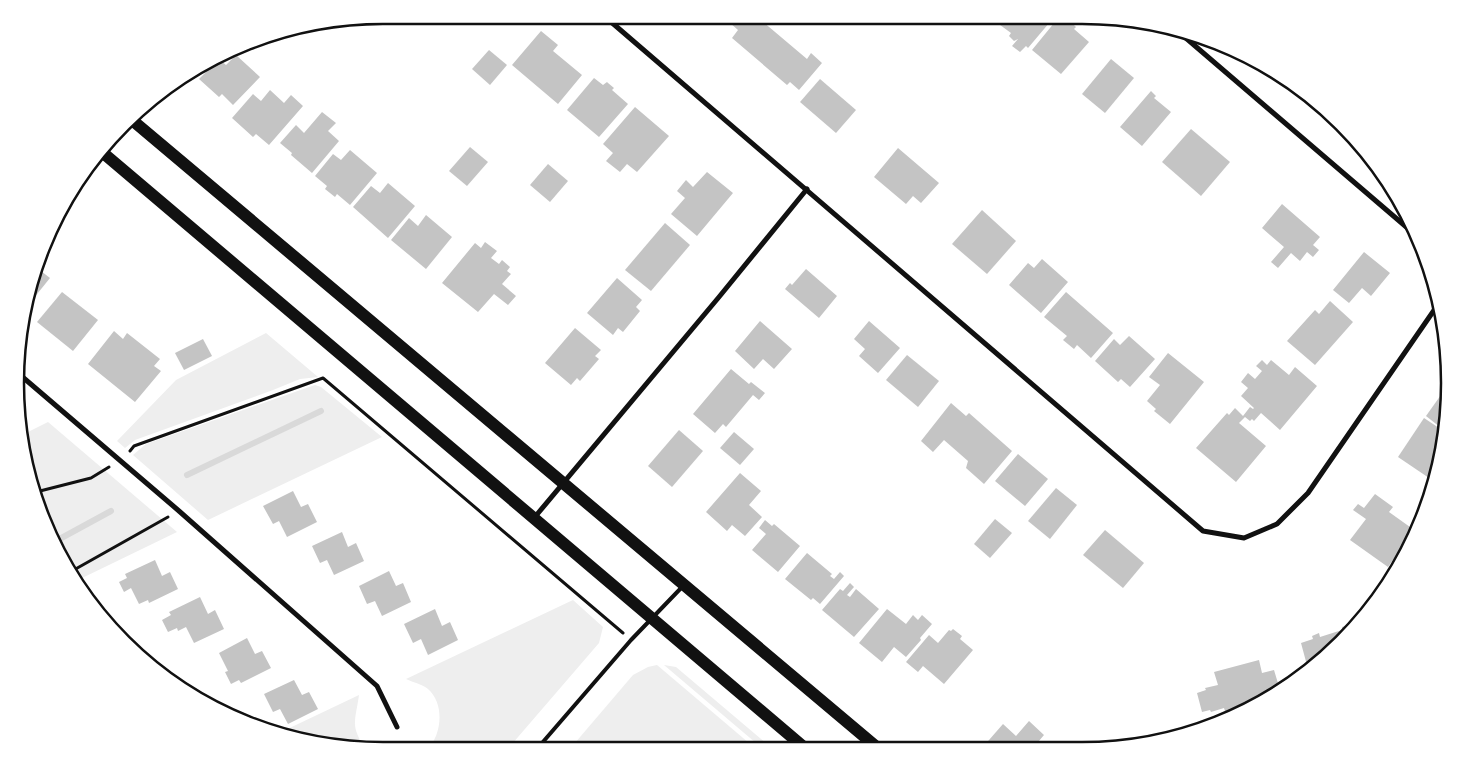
<svg xmlns="http://www.w3.org/2000/svg" width="1465" height="766" font-family="Montserrat,sans-serif">
	<style>
		.green { fill: #eee }
		.lines { fill: none; stroke-linecap: round; stroke-linejoin: round }
		.stream { stroke: #d9d9d9; stroke-width: 6 }
		.building { fill: #c4c4c4 }
		.path { stroke: #111; stroke-width: 3 }
		.service { stroke: #111; stroke-width: 4 }
		.minor { stroke: #111; stroke-width: 5 }
		.primary { stroke: #111; stroke-width: 12 }
		.rim { fill: none; stroke: #111; stroke-width: 2.5 }
	</style>
	<rect width="100%" height="100%" fill="#fff"/>
	<!-- green -->
	<g class="green">
		<polygon points="266,333 318,377 300,379 273,390 135,440 125,448 117,441 176,380"/>
		<polygon points="315,385 321,387 382,437 208,520 133,455 146,444"/>
		<polygon points="48,422 177,532 78,580 43,524 21,430 28,430 28,432"/>
		<path d="M573 600 603 627 599 643 512 744 503 750H427C442 735 445 704 428 689 422 684 412 682 406 679Z"/>
		<polygon points="657,665 756,749 569,750 633,675 648,667"/>
		<polygon points="664,665 676,667 773,749 763,749"/>
		<path d="M359 695C355 723 350 725 366 750L288 739 277 734Z"/>
	</g>
	<g class="lines">
		<!-- stream -->
		<g class="stream">
			<polyline points="187,475 321,411"/>
			<polyline points="54,542 111,511"/>
		</g>
	</g>
	<!-- building -->
	<g class="building">
		<polygon points="457,15 476,15 467,25"/>
		<polygon points="734,15 755,15 807,59 811,53 822,63 799,90 790,82 787,85 732,38 738,30 729,22"/>
		<polygon points="996,16 1055,16 1028,48 1026,46 1020,52 1012,46 1018,39 1014,41 1009,36 1011,33 996,22 999,18"/>
		<polygon points="1059,17 1068,24 1070,21 1076,27 1074,29 1089,42 1061,74 1032,50"/>
		<polygon points="541,31 558,45 553,51 582,75 558,104 512,65"/>
		<polygon points="489,50 507,65 490,85 472,69"/>
		<polygon points="236,55 260,77 233,105 222,94 219,97 199,79 219,59 226,65"/>
		<polygon points="1111,59 1134,78 1105,113 1082,94"/>
		<polygon points="594,78 603,85 607,82 608,83 614,88 612,90 628,104 599,137 567,110"/>
		<polygon points="820,79 856,110 836,133 800,102"/>
		<polygon points="270,90 284,103 291,95 303,106 269,145 256,134 253,137 232,118 253,94 261,101"/>
		<polygon points="1151,91 1156,96 1154,98 1171,112 1142,146 1120,127"/>
		<polygon points="635,107 669,136 637,172 627,164 620,172 606,161 613,153 603,144"/>
		<polygon points="322,112 336,123 328,131 339,141 312,173 291,155 292,153 280,143 296,125 304,133"/>
		<polygon points="1191,129 1230,162 1201,196 1162,162"/>
		<polygon points="470,147 488,162 467,186 449,171"/>
		<polygon points="898,148 939,183 921,203 913,196 906,204 874,177"/>
		<polygon points="350,150 377,173 350,205 337,194 335,197 325,189 327,186 315,176 333,154 341,160"/>
		<polygon points="548,164 568,181 550,202 530,185"/>
		<polygon points="707,172 733,193 697,236 671,214 685,198 677,191 686,180 693,187"/>
		<polygon points="388,183 415,206 388,238 353,207 371,186 380,193"/>
		<polygon points="1282,204 1320,237 1313,245 1319,250 1313,257 1307,252 1300,261 1291,253 1278,268 1271,262 1284,247 1262,228"/>
		<polygon points="982,210 1016,241 987,274 952,244"/>
		<polygon points="426,215 452,237 426,269 391,240 409,218 418,226"/>
		<polygon points="665,223 690,245 651,291 625,270"/>
		<polygon points="485,242 497,251 491,258 499,264 502,260 510,267 507,271 511,274 502,284 516,296 508,305 494,294 478,312 442,283 475,243 481,248"/>
		<polygon points="1364,252 1390,273 1371,296 1362,288 1349,303 1333,290"/>
		<polygon points="1042,259 1068,282 1041,313 1009,285 1028,263 1034,268"/>
		<polygon points="37,268 50,278 25,309 27,288"/>
		<polygon points="806,269 837,296 819,318 785,289 790,283 792,285"/>
		<polygon points="617,278 642,300 636,307 640,311 623,332 618,328 613,335 587,313"/>
		<polygon points="62,292 98,320 73,351 37,322"/>
		<polygon points="1066,292 1113,333 1091,358 1077,345 1074,349 1063,340 1067,336 1044,317"/>
		<polygon points="1330,301 1353,322 1315,365 1287,341 1315,310 1319,314"/>
		<polygon points="760,321 792,349 774,369 763,359 754,369 735,351"/>
		<polygon points="869,321 900,348 878,373 859,356 865,349 854,339"/>
		<polygon points="575,328 601,350 595,356 599,359 580,381 577,378 571,385 545,363"/>
		<polygon points="114,331 123,339 127,333 160,359 154,366 161,371 135,402 88,364"/>
		<polygon points="1129,336 1155,359 1130,387 1121,379 1118,382 1095,361 1114,339 1120,345"/>
		<polygon points="203,339 212,356 184,370 175,353"/>
		<polygon points="1168,353 1204,382 1170,424 1154,411 1156,409 1147,401 1160,385 1149,377"/>
		<polygon points="907,355 939,381 918,407 886,380"/>
		<polygon points="1262,360 1267,365 1271,360 1289,375 1295,367 1317,386 1280,430 1261,413 1254,421 1252,419 1250,421 1245,417 1239,423 1266,446 1236,482 1196,448 1227,413 1229,415 1235,408 1243,416 1250,407 1253,409 1254,408 1241,396 1248,388 1241,382 1248,373 1255,379 1262,371 1256,366"/>
		<polygon points="731,369 749,384 751,382 765,393 759,400 753,395 726,427 723,424 715,433 693,414"/>
		<polygon points="1448,385 1449,407 1445,431 1426,416"/>
		<polygon points="951,403 966,416 969,413 1012,451 984,484 966,468 968,461 944,440 933,452 921,441"/>
		<polygon points="1424,418 1445,432 1439,472 1432,480 1398,457"/>
		<polygon points="679,430 703,451 672,487 648,466"/>
		<polygon points="734,432 754,449 740,465 720,448"/>
		<polygon points="1018,454 1048,479 1025,506 995,481"/>
		<polygon points="740,473 761,491 749,505 762,517 745,536 732,525 727,531 706,512"/>
		<polygon points="1056,488 1077,505 1050,539 1028,521"/>
		<polygon points="293,491 301,507 308,504 317,522 287,537 279,521 273,524 263,506"/>
		<polygon points="1375,494 1393,507 1389,512 1417,532 1409,548 1404,544 1388,567 1350,540 1366,519 1353,510 1358,504 1364,508"/>
		<polygon points="995,519 1012,533 990,558 974,544"/>
		<polygon points="765,520 772,526 774,524 800,546 778,572 752,550 766,534 759,528"/>
		<polygon points="1105,530 1144,563 1123,588 1083,555"/>
		<polygon points="342,532 348,547 356,543 364,561 334,575 327,560 320,563 312,546"/>
		<polygon points="807,553 832,574 830,576 834,579 840,572 844,576 820,604 813,598 811,600 785,579"/>
		<polygon points="155,560 162,576 170,572 178,589 149,603 148,600 139,604 131,588 124,592 119,582 127,578 125,574"/>
		<polygon points="389,571 396,586 403,583 411,602 382,616 375,601 367,604 359,586"/>
		<polygon points="850,583 854,587 847,595 850,597 856,589 879,609 854,637 822,610 840,589 843,591"/>
		<polygon points="200,597 208,614 215,610 224,629 194,643 186,627 178,631 177,628 168,632 162,620 171,615 169,612"/>
		<polygon points="435,609 442,626 450,622 458,640 428,655 421,639 413,643 404,624"/>
		<polygon points="887,609 906,624 913,615 918,620 922,615 932,624 920,638 921,640 906,657 894,647 882,662 859,643"/>
		<polygon points="1349,625 1350,629 1358,626 1315,666 1308,669 1301,643 1313,639 1312,636 1319,633 1320,637 1342,630 1342,627"/>
		<polygon points="953,629 962,636 960,639 973,650 944,684 923,666 918,672 906,662 929,635 938,643 949,630 951,631"/>
		<polygon points="247,638 255,654 262,651 271,668 241,683 239,680 231,684 225,672 228,671 219,653"/>
		<polygon points="1259,660 1262,673 1274,670 1280,690 1260,702 1225,711 1224,708 1211,712 1210,710 1202,712 1197,693 1206,690 1205,688 1218,685 1214,672"/>
		<polygon points="294,680 302,695 309,692 318,709 288,724 280,709 273,712 264,694"/>
		<polygon points="1029,721 1044,735 1033,748 982,748 1003,724 1016,736"/>
	</g>
	<g class="lines">
		<!-- path -->
		<g class="path">
			<polyline points="130,451 134,446 323,378 623,633"/>
			<polyline points="36,492 91,478 109,467"/>
			<polyline points="72,571 168,517"/>
		</g>
		<!-- service -->
		<polyline class="service" points="536,750 631,640 683,586"/>
		<!-- minor -->
		<g class="minor">
			<polyline points="603,15 1203,531 1244,538 1277,524 1308,493 1439,303"/>
			<polyline points="1173,27 1418,237"/>
			<polyline points="19,374 179,511 377,686 397,727"/>
			<polyline points="534,518 719,297 807,189"/>
		</g>
		<!-- primary -->
		<g class="primary">
			<polyline points="132,120 879,749"/>
			<polyline points="102,152 806,749"/>
		</g>
	</g>
	<!-- crop -->
	<path d="M0 0H1465V766H0ZM383 24H1082A359 359 0 0 1 1441 383V383A359 359 0 0 1 1082 742H383A359 359 0 0 1 24 383V383A359 359 0 0 1 383 24Z" fill="#fff" fill-rule="evenodd"/>
	<path class="rim" d="M383 24H1082A359 359 0 0 1 1441 383V383A359 359 0 0 1 1082 742H383A359 359 0 0 1 24 383V383A359 359 0 0 1 383 24Z"/>
</svg>
